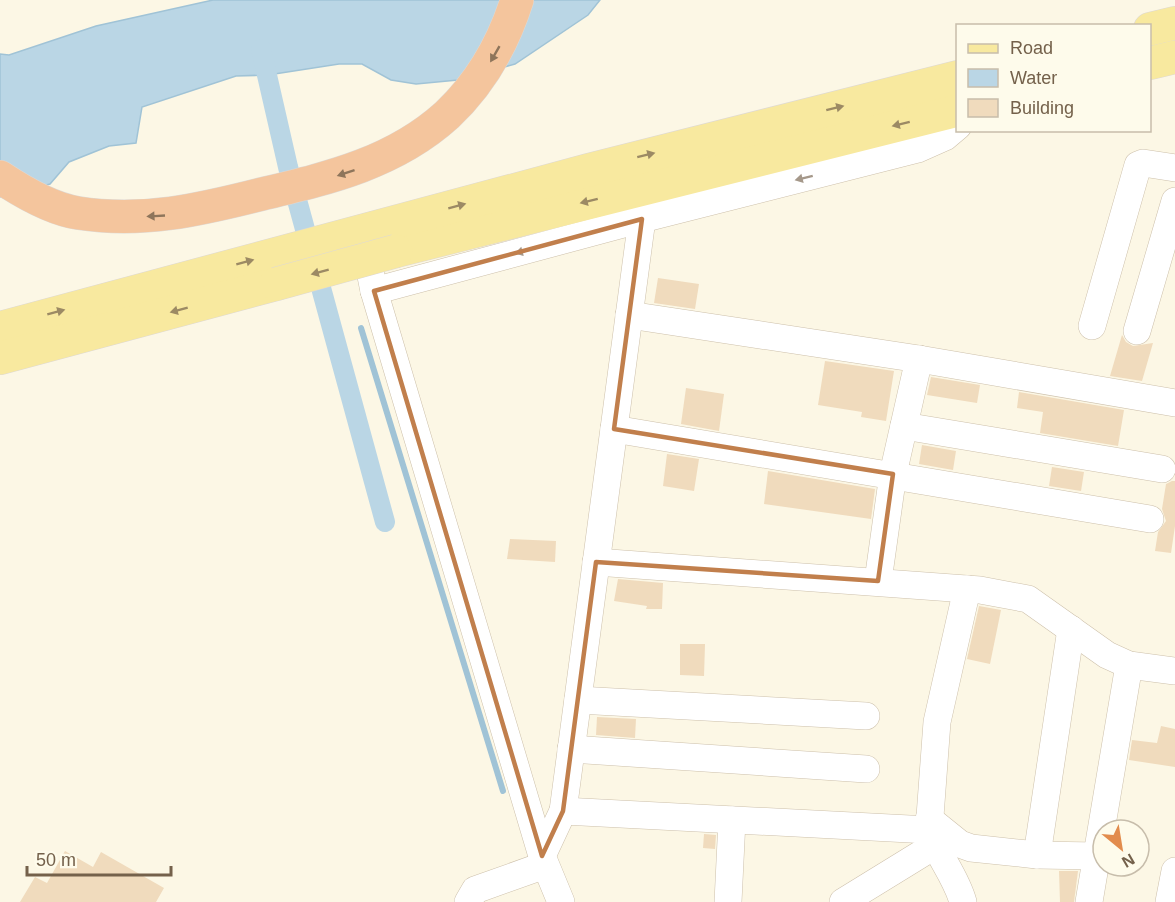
<svg xmlns="http://www.w3.org/2000/svg" width="1175" height="902" font-family="Helvetica,sans-serif">
	<style>
		.water { fill: #bad6e5; stroke: #a0c3d6; stroke-width: 1.5 }
		.lines { fill: none; stroke-linecap: round; stroke-linejoin: round }
		.stream { stroke: #a0c3d6; stroke-width: 6 }
		.canal { stroke: #bad6e5; stroke-width: 20 }
		.building { fill: #f0dbbd }
		.minor-casing { stroke: #cdc0ab; stroke-width: 28 }
		.major-casing { stroke: #ded9d4; stroke-width: 34 }
		.highway-casing { stroke: #ded9d4; stroke-width: 34 }
		.minor { stroke: #fff; stroke-width: 27 }
		.major { stroke: #f8e99f; stroke-width: 33 }
		.highway { stroke: #f4c59d; stroke-width: 33 }
		.major-bridge-casing { stroke: #ded9d4; stroke-width: 34; stroke-linecap: butt }
		.major-bridge { stroke: #f8e99f; stroke-width: 33 }
		.oneway { fill: #8e755b }
		.oneway2 { fill: #9c8a64 }
		.oneway3 { fill: #a5988a }
		.marked { fill: none; stroke: #c17f4c; stroke-width: 4.5; stroke-linejoin: round }
	</style>
	<rect width="100%" height="100%" fill="#fcf7e5"/>
	<!-- water -->
	<polygon class="water" points="213,0 600,0 588,15 515,64 458,80 416,84 391,80 362,64 339,64 268,75 236,76 142,107 136,143 109,146 69,162 50,184 0,197 0,54 9,55 96,26"/>
	<g class="lines">
		<!-- stream -->
		<polyline class="stream" points="361,328 503,791"/>
		<!-- canal -->
		<polyline class="canal" points="261,49 288,167 385,522"/>
	</g>
	<!-- building -->
	<g class="building">
		<polygon points="658,278 699,284 695,309 654,303"/>
		<polygon points="1122,335 1126,342 1133,346 1153,343 1142,381 1110,376"/>
		<polygon points="825,361 894,371 886,421 861,417 862,412 818,405"/>
		<polygon points="931,377 980,385 977,403 927,395"/>
		<polygon points="686,388 724,394 719,431 681,424"/>
		<polygon points="1019,392 1124,410 1118,446 1040,433 1043,412 1017,408"/>
		<polygon points="922,445 956,451 953,470 919,464"/>
		<polygon points="667,454 699,459 694,491 663,486"/>
		<polygon points="1052,467 1084,472 1081,491 1049,486"/>
		<polygon points="768,471 875,489 871,519 764,504"/>
		<polygon points="1172,481 1175,481 1175,526 1171,553 1155,551 1158,532 1166,521 1162,509 1166,484"/>
		<polygon points="510,539 556,541 555,562 507,559"/>
		<polygon points="618,579 663,583 662,609 646,609 647,606 614,601"/>
		<polygon points="979,606 1001,610 990,664 967,659"/>
		<polygon points="680,644 705,644 704,676 680,675"/>
		<polygon points="597,717 636,719 635,738 596,735"/>
		<polygon points="1161,726 1175,729 1175,767 1129,760 1132,740 1157,743"/>
		<polygon points="704,834 716,835 715,849 703,848"/>
		<polygon points="65,851 93,867 101,852 164,888 156,902 20,902 35,877 47,883"/>
		<polygon points="1059,871 1078,871 1074,902 1060,902"/>
	</g>
	<g class="lines">
		<!-- minor casing -->
		<g class="minor-casing">
			<g id="minor">
				<polyline points="374,243 366,251 374,291 542,856 561,902"/>
				<polyline points="374,291 642,219 918,149 945,137 958,126"/>
				<polyline points="629,315 919,359 1175,403"/>
				<polyline points="1092,326 1138,165 1143,163 1175,168"/>
				<polyline points="1137,331 1175,201"/>
				<polyline points="904,426 1162,469"/>
				<polyline points="614,429 1150,519"/>
				<polyline points="596,562 980,590 1028,599 1107,655 1129,665 1175,671"/>
				<polyline points="878,581 893,474 919,359"/>
				<polyline points="578,700 866,716"/>
				<polyline points="571,749 866,769"/>
				<polyline points="563,811 929,830"/>
				<polyline points="929,819 960,844 971,848 1037,855 1097,856"/>
				<polyline points="1037,855 1071,629"/>
				<polyline points="542,856 563,811 642,219"/>
				<polyline points="468,902 475,890 545,865"/>
				<polyline points="728,902 732,820"/>
				<polyline points="843,902 934,846"/>
				<path d="M963 902C956 876 937 855 929 830L937 722 967 589"/>
				<polyline points="1089,902 1129,665"/>
				<polyline points="1169,902 1175,871"/>
			</g>
		</g>
		<!-- major casing -->
		<g class="major-casing">
			<g id="major">
				<polyline points="1150,29 1175,23"/>
				<polyline points="1150,63 1175,57"/>
				<polyline points="396,251 958,110"/>
				<polyline points="0,328 589,170 958,77"/>
				<polyline points="0,358 276,284"/>
			</g>
		</g>
		<!-- highway casing -->
		<g class="highway-casing">
			<path id="highway" d="M0 177C21 191 52 209 78 213 143 223 199 210 262 194 329 178 394 163 447 115 481 83 503 44 517 0"/>
		</g>
		<!-- minor -->
		<use href="#minor" class="minor"/>
		<!-- major -->
		<use href="#major" class="major"/>
		<!-- highway -->
		<use href="#highway" class="highway"/>
		<!-- major-bridge casing -->
		<g class="major-bridge-casing">
			<polyline id="major-bridge" points="276,284 396,251"/>
		</g>
		<!-- major-bridge -->
		<use href="#major-bridge" class="major-bridge"/>
	</g>
	<!-- one-way arrows -->
	<defs><path id="oneway-solid" d="M-6-.8H1V-3.2L6.5 0L1 3.2V.8H-6Z" transform="scale(1.5)"/></defs>
	<g class="oneway">
		<use href="#oneway-solid" transform="translate(495 54) rotate(120)"/>
		<use href="#oneway-solid" transform="translate(346 173) rotate(162)"/>
		<use href="#oneway-solid" transform="translate(156 216) rotate(177)"/>
	</g>
	<g class="oneway2">
		<use href="#oneway-solid" transform="translate(835 108) rotate(-14)"/>
		<use href="#oneway-solid" transform="translate(901 124) rotate(166)"/>
		<use href="#oneway-solid" transform="translate(646 155) rotate(-14)"/>
		<use href="#oneway-solid" transform="translate(589 201) rotate(166)"/>
		<use href="#oneway-solid" transform="translate(457 206) rotate(-15)"/>
		<use href="#oneway-solid" transform="translate(245 262) rotate(-15)"/>
		<use href="#oneway-solid" transform="translate(320 272) rotate(165)"/>
		<use href="#oneway-solid" transform="translate(179 310) rotate(165)"/>
		<use href="#oneway-solid" transform="translate(56 312) rotate(-15)"/>
	</g>
	<g class="oneway3">
		<use href="#oneway-solid" transform="translate(804 178) rotate(166)"/>
		<use href="#oneway-solid" transform="translate(524 251) rotate(165)"/>
	</g>
	<!-- marked area -->
	<path class="marked" d="M642 219 614 429 893 474 878 581 596 562 563 811 542 856 374 291Z"/>
	<!-- legend -->
	<rect x="956" y="24" width="195" height="108" fill="#fefbeb" stroke="#c7bdab" stroke-width="1.5"/>
	<rect x="968" y="44" width="30" height="9" fill="#f8e99f" stroke="#c7bdab" stroke-width="1.5"/>
	<text x="1010" y="54" font-size="18" fill="#74614b">Road</text>
	<rect x="968" y="69" width="30" height="18" fill="#bad6e5" stroke="#c7bdab" stroke-width="1.5"/>
	<text x="1010" y="84" font-size="18" fill="#74614b">Water</text>
	<rect x="968" y="99" width="30" height="18" fill="#f0dbbd" stroke="#c7bdab" stroke-width="1.5"/>
	<text x="1010" y="114" font-size="18" fill="#74614b">Building</text>
	<!-- north arrow -->
	<g transform="translate(1121 848) rotate(150)"><circle r="28" fill="#fefbeb" stroke="#c7bdab" stroke-width="1.5"/>
	<path d="M0-4.5L10 22L0 15L-10 22Z" fill="#e28c4d"/>
	<text y="-9" font-size="16" font-weight="bold" text-anchor="middle" fill="#74614b">N</text>
	</g>
	<!-- scale -->
	<path d="M27 866v9h144v-9" fill="none" stroke="#74614b" stroke-width="3"/>
	<text x="36" y="866" font-size="18" fill="#74614b" stroke="#fefbeb" stroke-width="4.5" paint-order="stroke">50 m</text>
</svg>
